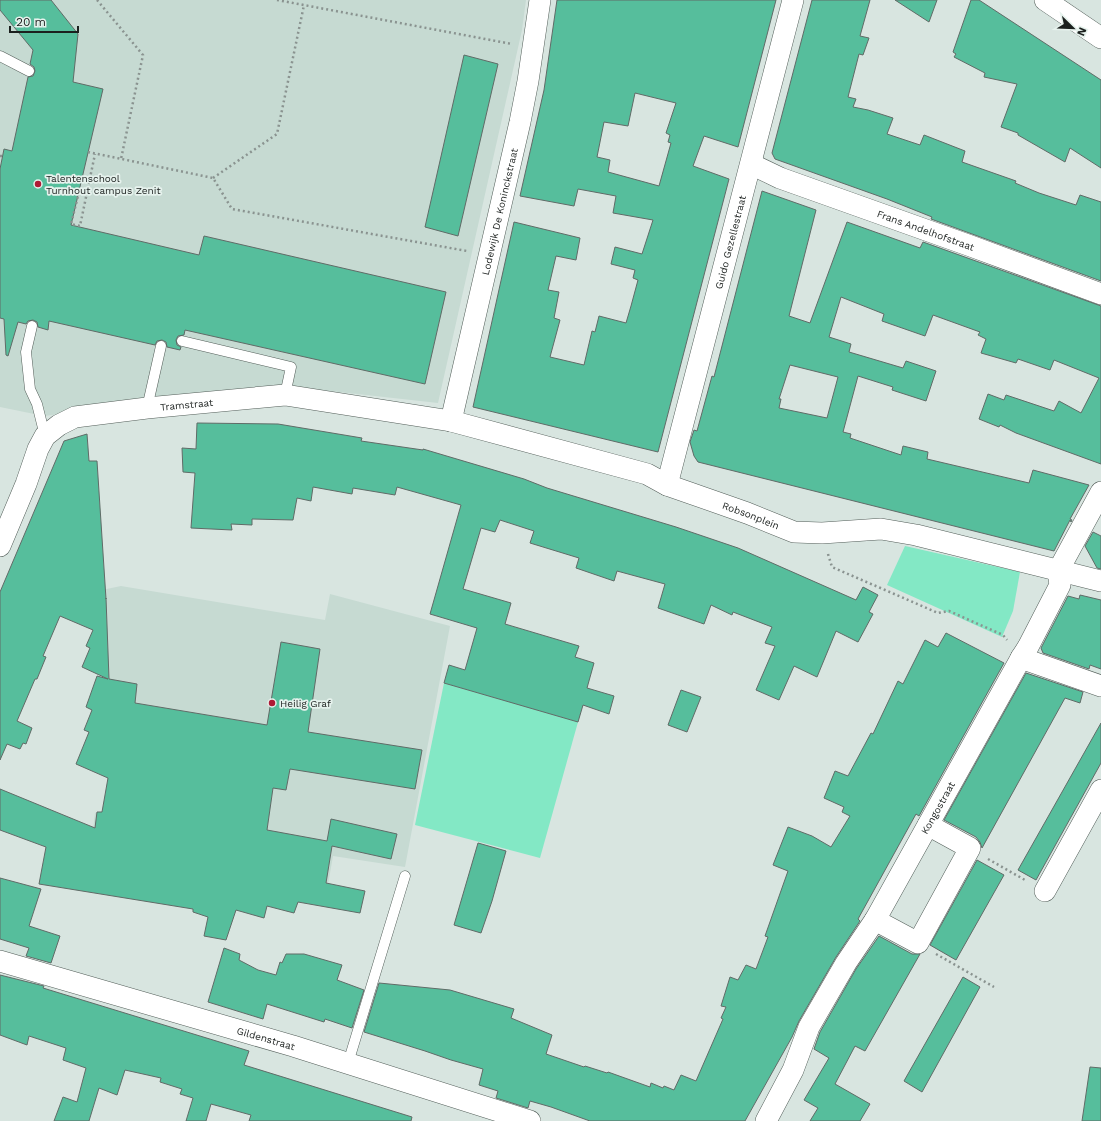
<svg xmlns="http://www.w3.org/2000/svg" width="1101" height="1121" font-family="'Work Sans',sans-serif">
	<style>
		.built { fill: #c6dad2 }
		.green { fill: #83e8c5 }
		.building { fill: #56be9c; stroke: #606b67; fill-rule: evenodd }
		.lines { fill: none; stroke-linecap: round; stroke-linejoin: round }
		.lane-casing { stroke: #535e59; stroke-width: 11 }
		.street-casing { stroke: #535e59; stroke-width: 22 }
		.path { stroke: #8a9390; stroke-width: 2.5; stroke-dasharray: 2 3; stroke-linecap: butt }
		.lane { stroke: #fff; stroke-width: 10 }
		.street { stroke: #fff; stroke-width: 21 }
		.poi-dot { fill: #ae1a35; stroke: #e6f2ed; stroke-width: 1.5 }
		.labels { text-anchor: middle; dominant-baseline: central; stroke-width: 3.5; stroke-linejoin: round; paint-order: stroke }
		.poi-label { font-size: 10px; fill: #1b201e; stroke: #e6f2ed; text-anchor: start }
		.street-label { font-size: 10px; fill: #1b201e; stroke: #e6f2ed }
	</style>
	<rect width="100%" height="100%" fill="#d8e5e0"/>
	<!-- built -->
	<g class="built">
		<polygon points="0,0 526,0 522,30 438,403 285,386 44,416 0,407"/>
		<polygon points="121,586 325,620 330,594 450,626 405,867 333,856 325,902 90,857 95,813 112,810 114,781 102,590"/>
	</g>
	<!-- green -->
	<g class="green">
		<polygon points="905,546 1020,572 1013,611 1002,637 887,585"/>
		<polygon points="444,683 578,722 540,858 415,825"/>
	</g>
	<!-- building -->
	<g class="building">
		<polygon points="0,0 51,0 78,34 73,82 103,89 71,225 199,255 204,236 446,292 425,384 185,330 184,335 178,336 176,340 177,345 181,347 180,350 167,347 166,342 162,340 157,341 155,345 49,321 48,330 38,327 37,322 33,320 28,321 26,324 18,322 8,356 6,355 4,319 0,318 0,169 4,149 12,151 28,77 33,76 35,71 34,67 30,64 33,50 0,10"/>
		<path d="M557 0H776L738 147 704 136 693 166 729 179 658 452 473 407 514 222 580 238 576 260 556 256 548 290 559 292 554 318 560 320 550 357 584 365 592 331 595 332 599 316 626 323 631 306 638 280 633 278 635 270 611 264 615 247 642 254 653 220 613 213 616 196 578 189 574 206 520 196 544 90ZM635 93 676 103 666 133 670 135 668 142 671 143 659 186 608 172 610 160 597 157 604 122 628 126Z"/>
		<polygon points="812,0 870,0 860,36 869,38 863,55 859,54 848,97 856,99 853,107 868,110 893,118 887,134 920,145 924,135 965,151 962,162 1016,181 1015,183 1039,193 1076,205 1080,195 1101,202 1101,281 931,219 932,217 887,199 775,159 772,153"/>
		<polygon points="895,0 937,0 929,22"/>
		<polygon points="971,0 979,0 1101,80 1101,168 1070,148 1065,162 1018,135 1018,133 1001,127 1017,84 984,77 985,73 954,57 956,54 953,52"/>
		<polygon points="464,55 498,64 458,236 425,227"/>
		<path d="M762 191 816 210 789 316 810 323 847 222 920 248 923 242 1101 306V464L1016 433 1000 425 999 427 979 419 988 394 1004 400 1006 395 1054 411 1059 401 1081 413 1099 378 1054 360 1050 370 1018 359 1016 363 981 353 986 339 978 335 980 332 933 315 925 336 882 321 884 314 841 297 829 337 851 344 849 352 903 368 906 361 936 371 926 401 892 390 893 387 858 376 843 432 851 434 850 438 901 455 903 446 928 452 927 459 1029 483 1033 470 1089 485 1070 519 1072 520 1071 522 1070 520 1054 551 698 462 694 456 690 442 694 430 697 431 712 376 714 377ZM790 365 838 377 827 418 779 408 781 399H779Z"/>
		<polygon points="197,423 278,424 362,438 361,441 423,450 423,449 524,479 547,488 676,527 738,548 856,600 863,587 878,595 869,612 873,614 858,642 836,631 817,677 794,666 779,700 756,690 775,646 765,643 772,627 733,612 732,615 711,605 704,624 658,608 665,584 617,571 614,581 576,568 579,558 530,543 534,531 500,520 495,532 481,528 463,589 511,603 505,624 579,646 575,657 594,663 587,688 614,696 609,714 583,705 578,722 444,683 449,665 465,670 477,628 430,614 461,505 397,487 395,495 353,488 352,494 313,487 311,501 297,498 293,520 252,519 252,525 231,524 232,530 191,528 195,473 183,472 182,448 196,449"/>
		<polygon points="87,434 89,461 97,461 106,599 106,598 109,679 137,684 135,703 267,725 281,642 320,649 308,732 422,750 415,789 290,769 286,790 273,788 267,830 327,841 331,819 397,834 391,859 332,846 326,883 365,891 360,913 298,902 294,913 267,906 264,918 236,910 226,940 204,936 208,917 193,912 193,909 39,884 46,847 0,830 0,789 95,828 97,812 102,812 108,778 76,764 89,732 84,730 92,710 86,707 97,676 108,679 82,667 90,648 86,646 93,630 60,616 43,656 46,657 37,679 35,679 17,721 32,728 26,744 23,743 20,749 7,744 0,760 0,592 64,441"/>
		<polygon points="1093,532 1101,536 1101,569 1097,568 1085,546"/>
		<polygon points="1080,595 1101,600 1101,669 1090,665 1089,669 1043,653 1041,648 1068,596 1079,599"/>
		<polygon points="946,633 1004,663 919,816 916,814 858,919 860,921 836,957 799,1021 792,1037 745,1121 590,1121 551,1107 530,1101 528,1108 496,1098 498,1091 479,1085 483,1069 451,1060 425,1051 364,1032 379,983 450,990 514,1009 511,1018 552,1035 546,1054 584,1067 585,1066 607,1073 608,1072 650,1087 651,1083 663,1088 664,1086 674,1090 681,1075 696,1081 723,1019 721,1018 726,1007 721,1006 730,977 738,980 746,965 756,969 768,937 765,936 788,871 773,865 788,827 812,836 831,847 850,816 842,812 844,807 824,798 835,771 848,776 871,733 873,734 898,681 903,684 925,640 938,647"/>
		<polygon points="1026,673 1083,692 1080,703 1065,698 982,848 980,842 976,837 944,820"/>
		<polygon points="681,690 701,697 687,732 668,725"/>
		<polygon points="1101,723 1101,763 1036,880 1018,870"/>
		<polygon points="478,843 506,851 492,901 481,933 454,925"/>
		<polygon points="977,860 1004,875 956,960 930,945"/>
		<polygon points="0,878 41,889 29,926 60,936 51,963 26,956 29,948 0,939"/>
		<polygon points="879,936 912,954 920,954 865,1051 855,1046 835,1084 870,1104 860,1121 810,1121 818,1108 804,1100 829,1058 814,1049 820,1032 856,969"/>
		<polygon points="224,948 240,954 239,960 258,970 276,975 280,962 282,963 286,954 304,954 342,965 337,980 364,990 352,1028 325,1019 324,1022 267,1004 263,1019 208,1002"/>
		<polygon points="0,975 44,986 43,988 249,1051 244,1065 412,1117 411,1121 249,1121 251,1115 211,1104 206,1121 186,1121 193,1098 180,1094 182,1089 160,1082 161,1078 125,1070 117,1095 99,1088 89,1121 54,1121 63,1097 77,1102 86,1068 63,1060 66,1048 29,1036 27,1045 0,1035"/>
		<polygon points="963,977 980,987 922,1092 904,1081"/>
		<polygon points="1090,1067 1101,1068 1101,1121 1082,1121"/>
	</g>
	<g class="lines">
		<!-- lane casing -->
		<g class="lane-casing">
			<g id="lane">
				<polyline points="0,56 29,71"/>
				<polyline points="32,326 26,352 30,389 37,404 45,436"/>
				<polyline points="182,341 291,367 285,395"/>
				<polyline points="147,408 161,346"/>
				<polyline points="348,1063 405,876"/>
			</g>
		</g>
		<!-- street casing -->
		<g class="street-casing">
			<g id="street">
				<polyline points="1045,0 1101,38"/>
				<path id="s1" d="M751 164 780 178 968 245 1101 294"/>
				<path id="s2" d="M451 421 520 122 528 81 540 0"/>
				<path id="s3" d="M667 485 793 0"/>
				<path id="s4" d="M0 546 26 484 38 449 45 436 59 425 75 417 147 408 285 395 451 421 647 474 667 485 747 513 794 532 822 533 881 529 916 535 1101 581"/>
				<polyline points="1021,658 1101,686"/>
				<polyline points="1045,891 1101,790"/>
				<polyline points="875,920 918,943 970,848 928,825"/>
				<path id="s5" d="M0 961 293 1046 530 1121"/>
				<path id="s6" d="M766 1121 793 1070 809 1027 846 963 875 920 1021 658 1028 647 1060 585 1058 571 1101 492"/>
			</g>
		</g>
		<!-- path -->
		<g class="path">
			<polyline points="97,0 143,55 121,159"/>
			<polyline points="277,0 512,44"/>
			<polyline points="88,152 213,178 232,209 467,251"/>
			<polyline points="0,156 3,156"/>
			<polyline points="213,178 277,134 304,5"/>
			<polyline points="79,192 71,224 80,226 95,154"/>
			<polyline points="828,554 832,567 938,613 949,611 1003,635 1007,640"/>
			<polyline points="988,859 1025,880"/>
			<polyline points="936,954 994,987"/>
		</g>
		<!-- lane -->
		<use href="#lane" class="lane"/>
		<!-- street -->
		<use href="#street" class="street"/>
	</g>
	<!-- markers -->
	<g class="poi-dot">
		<circle cx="38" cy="184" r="4"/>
		<circle cx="272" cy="703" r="4"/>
	</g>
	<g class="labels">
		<!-- poi labels -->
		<g class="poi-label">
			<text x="46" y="178">Talentenschool<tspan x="46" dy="12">Turnhout campus Zenit</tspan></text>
			<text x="280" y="703">Heilig Graf</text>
		</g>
		<!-- street labels -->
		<g class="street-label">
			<text stroke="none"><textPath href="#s2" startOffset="215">Lodewijk De Koninckstraat</textPath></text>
			<text stroke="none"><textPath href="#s1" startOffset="187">Frans Andelhofstraat</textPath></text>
			<text stroke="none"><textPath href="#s3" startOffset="251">Guido Gezellestraat</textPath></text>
			<text stroke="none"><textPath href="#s4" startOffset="267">Tramstraat</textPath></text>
			<text stroke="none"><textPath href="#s4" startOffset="849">Robsonplein</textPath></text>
			<text stroke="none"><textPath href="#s6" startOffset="358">Kongostraat</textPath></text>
			<text stroke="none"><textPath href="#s5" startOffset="277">Gildenstraat</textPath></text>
		</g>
	</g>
	<!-- north arrow -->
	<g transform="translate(1073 28) rotate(113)" stroke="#e6f2ed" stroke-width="3" paint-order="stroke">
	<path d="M0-3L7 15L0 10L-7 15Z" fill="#1b201e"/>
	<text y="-6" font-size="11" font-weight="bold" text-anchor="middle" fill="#1b201e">N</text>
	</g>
	<!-- scale -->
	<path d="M10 26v6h68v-6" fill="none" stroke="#1b201e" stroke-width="2"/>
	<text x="16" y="26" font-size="12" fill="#1b201e" stroke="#e6f2ed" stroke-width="3" paint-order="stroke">20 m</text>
</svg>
